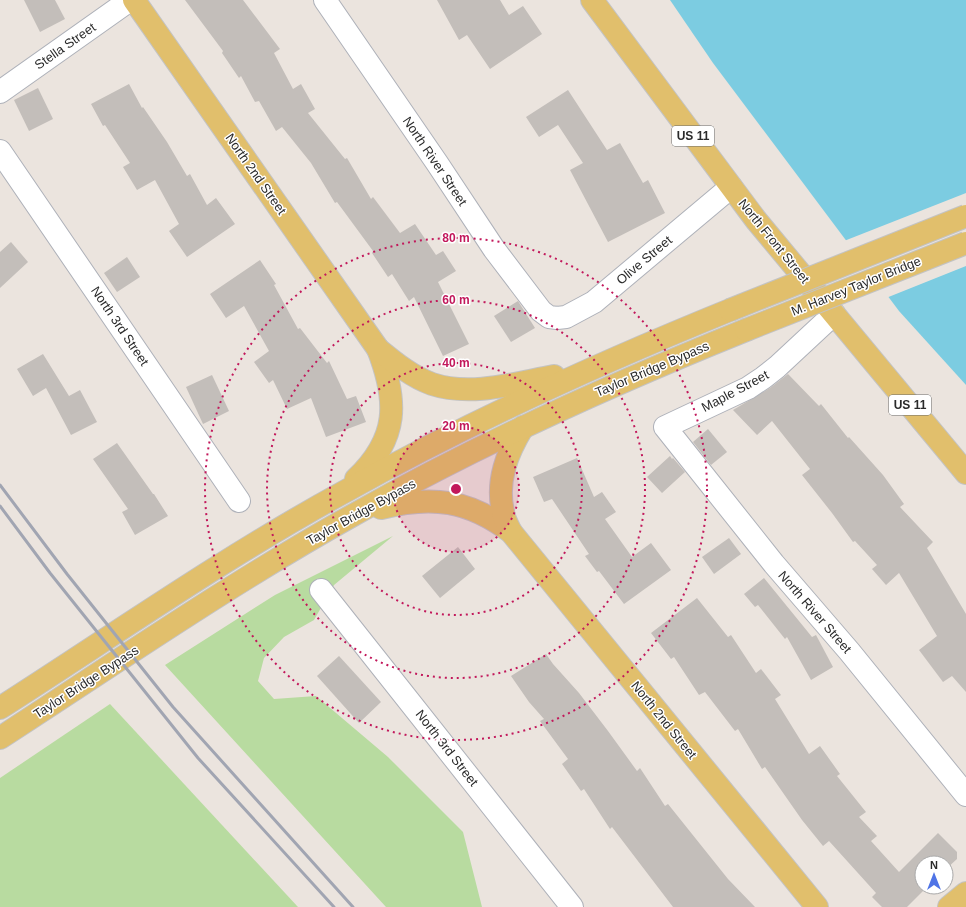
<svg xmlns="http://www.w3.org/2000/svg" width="966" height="907" font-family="Arial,sans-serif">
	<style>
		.green { fill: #b8dba0 }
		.water { fill: #7ccce1 }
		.pier { fill: #ebe4de }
		.building { fill: #c3beba }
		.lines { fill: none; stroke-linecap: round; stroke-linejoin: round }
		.minor-casing { stroke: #aeb1b9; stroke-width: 24 }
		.major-casing { stroke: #c3c3c3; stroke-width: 24 }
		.minor { stroke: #fff; stroke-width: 22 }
		.major { stroke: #e1bf6c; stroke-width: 22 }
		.rail { stroke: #a1a5b2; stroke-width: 3 }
		.major-bridge-casing { stroke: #c3c3c3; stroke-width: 24; stroke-linecap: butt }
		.major-bridge { stroke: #e1bf6c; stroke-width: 22 }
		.ring { fill: none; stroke: #c2185b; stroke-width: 2; stroke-dasharray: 2 4 }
		.labels { text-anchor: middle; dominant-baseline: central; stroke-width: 3; stroke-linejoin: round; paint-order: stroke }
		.shield { fill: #fff; stroke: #6a6a6a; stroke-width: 1 }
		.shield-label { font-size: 12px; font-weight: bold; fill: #2a2a2a }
		.street-label { font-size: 13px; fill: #2a2a2a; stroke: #fff }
		.centre { fill: #c2185b; stroke: #fff; stroke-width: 2 }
		.ring-label { font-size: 12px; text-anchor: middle; font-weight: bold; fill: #c2185b; stroke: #fff; stroke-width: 3; stroke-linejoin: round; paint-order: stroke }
	</style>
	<rect width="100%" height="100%" fill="#ebe4de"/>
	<!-- green -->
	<g class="green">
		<polygon points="393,536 334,585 314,620 284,637 264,658 258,681 274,699 316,696 388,757 463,832 482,907 386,907 165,665 275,595"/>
		<polygon points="110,704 298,907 0,907 0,778"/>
	</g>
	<!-- water -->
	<polygon class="water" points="670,0 966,0 966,385 899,311 713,63"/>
	<!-- pier -->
	<polygon class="pier" points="966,193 966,266 886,298 844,241"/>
	<!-- building -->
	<g class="building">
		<polygon points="24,0 55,0 65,19 40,32"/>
		<polygon points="185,0 243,0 280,49 274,53 293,89 301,84 315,109 308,113 345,159 347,158 371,199 373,197 400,233 415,224 436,255 443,251 456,271 438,282 469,344 443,356 414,297 409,301 392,274 388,277 372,253 373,251 337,202 335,203 311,163 282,127 276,131 259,101 255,102 241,76 239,78 222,53 223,51"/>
		<polygon points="437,0 500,0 509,15 523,6 542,34 490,69 467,35 459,40"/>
		<polygon points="129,84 142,108 143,107 167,142 187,176 190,174 207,205 216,198 235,224 187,257 169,231 179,224 155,180 137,190 123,167 130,163 105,125 103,126 91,104"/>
		<polygon points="38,88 53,119 29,131 14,100"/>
		<polygon points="568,90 607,150 620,143 643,183 648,180 665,213 608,242 570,170 583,163 558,125 539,137 526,117"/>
		<polygon points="11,242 28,262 0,288 0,252"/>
		<polygon points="127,257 140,277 117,292 104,273"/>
		<polygon points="260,260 276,284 274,285 298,329 300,328 327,363 329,361 347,399 356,396 366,422 326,437 311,398 287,409 273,380 269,383 254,362 269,351 244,306 226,318 210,294"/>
		<polygon points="518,301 535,328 511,342 494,316"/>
		<polygon points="43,354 69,396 80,390 97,422 71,435 46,388 33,396 17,369"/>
		<polygon points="788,374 819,406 821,404 848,438 849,437 883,475 904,504 900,507 933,542 927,548 966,614 966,692 952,676 943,682 919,650 937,636 899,573 886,585 872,569 877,565 855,541 853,542 832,513 802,475 810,469 772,421 757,435 733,410 770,388"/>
		<polygon points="212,375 229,411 203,424 186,387"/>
		<polygon points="708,429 727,452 711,465 693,442"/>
		<polygon points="117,443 153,494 154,494 168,516 135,535 122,512 128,509 93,459"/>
		<polygon points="670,456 672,459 673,458 685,472 662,493 647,477"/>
		<polygon points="577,458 594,497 602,492 616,512 605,519 632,557 651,543 671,570 624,604 599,571 597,572 585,556 589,554 552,499 544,502 533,477"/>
		<polygon points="729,538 741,554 714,574 702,557"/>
		<polygon points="458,547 475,569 440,598 422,576"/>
		<polygon points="764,578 812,637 816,635 833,667 811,680 787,637 785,639 758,605 755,607 744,594"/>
		<polygon points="697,598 728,637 731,635 756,673 761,669 781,695 775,699 809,754 820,746 840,774 837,776 866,812 859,817 877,836 871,841 899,872 938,833 957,852 957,859 946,869 946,863 922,863 922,887 927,887 907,907 882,907 872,897 876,893 829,841 823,846 802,820 765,767 762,769 738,729 735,731 705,692 699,695 674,657 671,659 651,633"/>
		<polygon points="546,654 553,664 579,693 608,731 637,771 640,768 665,806 668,804 728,879 755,907 673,907 612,827 610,829 584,789 581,791 562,764 568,759 540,721 544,719 529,702 511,676"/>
		<polygon points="339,656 381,702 359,723 317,676"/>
	</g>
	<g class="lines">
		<!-- minor casing -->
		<g class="minor-casing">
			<g id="minor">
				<polyline points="325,0 437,163 494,249 541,311 549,317 557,318 566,317 594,302 731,187"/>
				<polyline points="0,92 130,0"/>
				<polyline points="0,151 239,501"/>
				<polyline points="834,314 777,367 763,378 748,388 665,427 774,564 849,651 966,795"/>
				<polyline points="321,590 572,907"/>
			</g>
		</g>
		<!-- major casing -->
		<g class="major-casing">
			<g id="major">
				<path d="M134 0 378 349C398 401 399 438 356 479"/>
				<polyline points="592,0 756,220 966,473"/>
				<path d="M378 349C394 362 412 377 432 384 471 397 516 383 554 376"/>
				<path d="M381 508C432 495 469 500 511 532L817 907"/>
				<path d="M511 532C508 526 504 519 503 512 496 481 507 453 523 427"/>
				<path d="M0 708C114 635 225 557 344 492 469 422 597 364 730 310"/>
				<path d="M0 738C117 662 233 582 355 514 481 443 612 384 746 330"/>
				<polyline points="949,907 966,893"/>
			</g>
		</g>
		<!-- minor -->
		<use href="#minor" class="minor"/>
		<!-- major -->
		<use href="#major" class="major"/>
		<!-- rail -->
		<g class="rail">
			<polyline points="0,485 67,574 173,707 353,907"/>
			<polyline points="0,506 50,573 198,758 334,907"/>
		</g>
		<!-- major-bridge casing -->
		<g class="major-bridge-casing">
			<g id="major-bridge">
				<polyline points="730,310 966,216"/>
				<polyline points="746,330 966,243"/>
			</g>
		</g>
		<!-- major-bridge -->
		<use href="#major-bridge" class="major-bridge"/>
	</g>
	<!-- distance rings -->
	<circle cx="456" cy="489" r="63" fill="#c2185b" fill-opacity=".12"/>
	<g class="ring">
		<circle cx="456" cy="489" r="63"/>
		<circle cx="456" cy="489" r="126"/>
		<circle cx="456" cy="489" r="189"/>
		<circle cx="456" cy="489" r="251"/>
	</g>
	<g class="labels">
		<!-- shield labels -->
		<g class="shield">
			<rect x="672" y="126" width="42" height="20" rx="3"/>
			<rect x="889" y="395" width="42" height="20" rx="3"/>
		</g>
		<g class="shield-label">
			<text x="693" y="136">US 11</text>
			<text x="910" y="405">US 11</text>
		</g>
		<!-- street labels -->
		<g class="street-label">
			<text transform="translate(65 46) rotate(-35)">Stella Street</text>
			<text transform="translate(435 161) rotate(56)">North River Street</text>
			<text transform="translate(256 174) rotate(55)">North 2nd Street</text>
			<text transform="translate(774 241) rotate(51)">North Front Street</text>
			<text transform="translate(644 260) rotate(-40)">Olive Street</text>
			<text transform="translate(856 286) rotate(-22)">M. Harvey Taylor Bridge</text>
			<text transform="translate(120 326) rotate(56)">North 3rd Street</text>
			<text transform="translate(652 369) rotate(-23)">Taylor Bridge Bypass</text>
			<text transform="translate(735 391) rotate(-28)">Maple Street</text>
			<text transform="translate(361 512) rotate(-29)">Taylor Bridge Bypass</text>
			<text transform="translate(815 612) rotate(49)">North River Street</text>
			<text transform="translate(86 682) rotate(-33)">Taylor Bridge Bypass</text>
			<text transform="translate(664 720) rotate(51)">North 2nd Street</text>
			<text transform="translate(447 748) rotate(52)">North 3rd Street</text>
		</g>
	</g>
	<circle cx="456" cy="489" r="6" class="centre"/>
	<g class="ring-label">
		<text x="456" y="242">80 m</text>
		<text x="456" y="304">60 m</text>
		<text x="456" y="367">40 m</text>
		<text x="456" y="430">20 m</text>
	</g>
	<!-- north arrow -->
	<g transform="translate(934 875)"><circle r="19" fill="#ffffff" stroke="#aaaaaa"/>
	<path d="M0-3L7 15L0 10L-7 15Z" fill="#4f74e6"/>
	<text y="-6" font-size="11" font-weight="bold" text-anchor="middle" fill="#2a2a2a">N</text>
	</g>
</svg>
